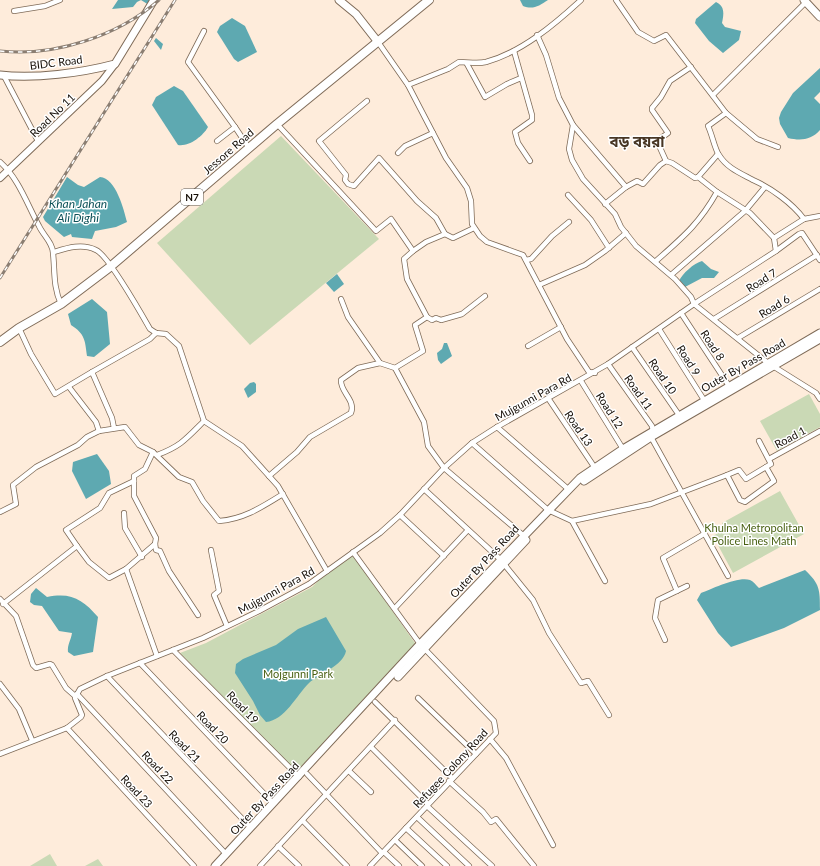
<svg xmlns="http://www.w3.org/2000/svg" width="820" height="866" font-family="Lato,'Noto Sans Bengali',sans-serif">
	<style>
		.green { fill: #cad9b5 }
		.water { fill: #5ea9b1 }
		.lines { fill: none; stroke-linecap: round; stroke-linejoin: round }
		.minor-casing { stroke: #7f6b58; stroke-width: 6 }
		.tertiary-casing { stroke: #7f6b58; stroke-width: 8 }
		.secondary-casing { stroke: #7f6b58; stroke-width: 9 }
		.primary-casing { stroke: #7f6b58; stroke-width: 9 }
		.trunk-casing { stroke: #7f6b58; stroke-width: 10 }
		.minor { stroke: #fff; stroke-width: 4.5 }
		.tertiary { stroke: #fff; stroke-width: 6 }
		.secondary { stroke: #fff; stroke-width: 7 }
		.primary { stroke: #fff; stroke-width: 7 }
		.trunk { stroke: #fff; stroke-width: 8 }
		.rail-casing { stroke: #8b7e72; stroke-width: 3 }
		.rail { stroke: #fff; stroke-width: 1.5; stroke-dasharray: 4.5; stroke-linecap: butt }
		.labels { text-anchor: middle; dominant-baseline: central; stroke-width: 3; stroke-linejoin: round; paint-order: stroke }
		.shield { fill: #fff; stroke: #5b5651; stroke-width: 1 }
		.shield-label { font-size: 10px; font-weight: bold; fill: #150e07 }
		.street-label { font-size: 11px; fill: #150e07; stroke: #fff }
		.park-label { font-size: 11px; fill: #496113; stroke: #fff }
		.water-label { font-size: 12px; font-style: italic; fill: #0f5259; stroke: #fff }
		.district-label { font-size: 15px; font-weight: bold; fill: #483624; stroke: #fff }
	</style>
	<rect width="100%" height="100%" fill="#feecdb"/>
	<!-- green -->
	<g class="green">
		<polygon points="281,136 379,239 250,345 157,243"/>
		<polygon points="809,394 820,414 820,427 777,451 760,421"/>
		<polygon points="780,491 804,534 733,573 713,536 725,529 722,523"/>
		<polygon points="353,555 417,646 299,775 180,653 206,643 312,587 327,572"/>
		<polygon points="50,854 57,866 30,866"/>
		<polygon points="98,859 103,866 85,866"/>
	</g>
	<!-- water -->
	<g class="water">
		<polygon points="118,0 149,0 149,5 141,0 137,2 133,7 112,9"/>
		<path d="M520 0H548C539 6 533 10 523 6Z"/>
		<path d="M716 2C725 6 724 14 722 23L725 27 741 31 739 40 723 53 709 41 695 23 696 19Z"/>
		<polygon points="232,18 245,26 257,52 238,62 234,59 217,32 220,26"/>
		<polygon points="156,38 163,44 161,50 154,41"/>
		<path d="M820 68V92L814 98 820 104V130C811 140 801 141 788 138L780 124 779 118 781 112 793 93Z"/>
		<path d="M174 86 183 91 208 127C203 136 189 147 178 145L152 105 156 97Z"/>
		<path d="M67 177 78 185 84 187 100 177C116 178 124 210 127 222L116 227 95 231 92 239 72 237 71 234 64 237 45 221 43 217Z"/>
		<path d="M702 261 711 269 719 272 714 278H702L685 287 679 281C682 274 694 263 702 261Z"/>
		<polygon points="337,274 344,284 334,292 326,283"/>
		<path d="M92 299 107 312 110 344 94 357 87 356C85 340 85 334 71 325L68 314Z"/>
		<polygon points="444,343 447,343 452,356 441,364 438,360 437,353 442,349"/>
		<polygon points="254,382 256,384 256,392 248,398 244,389 250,383"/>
		<polygon points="97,454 109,471 111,484 86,499 72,471 73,462"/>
		<path d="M805 570C820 584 820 590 820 610L784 628 731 647 718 633 697 600 701 593C712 589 738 576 750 580 753 581 756 585 759 588Z"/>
		<path d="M36 588 47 597C72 592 83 600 98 617L93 652 74 656 68 652C67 645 71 640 72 633L59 631 42 606 34 605 30 602 31 594Z"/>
		<path d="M326 617 346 651C343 666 319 674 309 683 296 696 285 720 266 722L260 715 253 701 235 673 236 664 243 659 276 645 298 629Z"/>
	</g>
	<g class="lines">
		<!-- minor casing -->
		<g class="minor-casing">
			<g id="minor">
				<path d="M616 0 638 32 654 41 666 35 726 113 708 126C712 134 715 150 719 155 727 168 740 173 753 180 771 188 792 203 804 219"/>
				<polyline points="14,11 45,6 60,0"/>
				<polyline points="204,31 188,62 235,127"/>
				<polyline points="537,35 546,55 559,98 573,125 569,149 572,160 583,179 615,214 621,227 636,246 675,279 691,297 694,304 768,363 816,393 820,399"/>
				<polyline points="378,42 408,85 446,158 467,188 471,201 472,224 480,236 487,242 523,255 567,339 589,372 595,373"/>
				<polyline points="514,51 532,115 532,120 515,132 518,143 530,161"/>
				<polyline points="467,64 485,97 507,84 521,78"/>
				<polyline points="4,76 38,141"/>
				<path d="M408 85 448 69 459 62C468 62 477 64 486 62 522 52 555 24 581 0"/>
				<polyline points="713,95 806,2"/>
				<polyline points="367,101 319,141 346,175 345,180 348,184 354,186 379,158 417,201 436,218 445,234 426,242 413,251"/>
				<polyline points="726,113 757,139 778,147"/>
				<polyline points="277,124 376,231 391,219 413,251 404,259 407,279 427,317 415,325 423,351 395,368 424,422 428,446 444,468 524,536"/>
				<polyline points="573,125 626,187"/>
				<polyline points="217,141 235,127 249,148"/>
				<polyline points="398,153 405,146 433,133"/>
				<polyline points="666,161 657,141 668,133 652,110 652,108 661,97 670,81 691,67"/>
				<path d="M0 162C19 179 27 204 39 226 43 235 53 243 53 253 55 271 53 287 61 304"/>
				<polyline points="717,192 750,213 774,238"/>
				<polyline points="568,195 591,220 609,248"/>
				<polyline points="605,204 626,187 637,181 643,184 660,165 666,161 672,163 695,178 698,177"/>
				<polyline points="445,234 453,238 474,228"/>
				<polyline points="776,251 774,238 804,219 820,216"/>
				<path d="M54 252C67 248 82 243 96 250 108 255 142 315 150 329L156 333 166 334 179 346 204 421 242 446 278 486 327 571"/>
				<polyline points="526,260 531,259 552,236 569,222"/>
				<path d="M656 261C683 237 699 224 717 192L698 177 718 154"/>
				<polyline points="671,275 745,211 765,187"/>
				<polyline points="539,285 585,265 605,251 626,233"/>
				<polyline points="341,299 348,317 380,363 395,368"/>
				<polyline points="681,313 729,386"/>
				<polyline points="427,317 432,320 436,318 441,320 462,314 485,296"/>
				<polyline points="714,319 817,255"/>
				<polyline points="19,328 31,354 55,394 92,372 112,418 114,428"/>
				<polyline points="659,329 704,400"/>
				<polyline points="738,338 820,289"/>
				<polyline points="528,346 561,327"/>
				<polyline points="632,347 679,415"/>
				<polyline points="608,364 652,426 653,431"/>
				<polyline points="92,372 150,339 156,333"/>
				<polyline points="581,381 623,449"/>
				<polyline points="69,387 96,422 99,431"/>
				<polyline points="548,398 595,468"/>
				<polyline points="497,427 568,489"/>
				<polyline points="651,437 728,576"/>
				<polyline points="472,443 548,510 572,521 605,581"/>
				<polyline points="153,452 145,469 134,476 134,496 156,538 155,544 156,550 160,551 169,571 198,615"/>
				<path d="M157 455C181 446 186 439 204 421"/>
				<polyline points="769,459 820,431"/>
				<polyline points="727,475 739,470 746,479 771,464 759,441"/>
				<path d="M269 476 297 452 310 437 351 413C356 400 340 392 341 380L358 368 380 363"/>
				<polyline points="424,489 501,560"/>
				<path d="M0 512 16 504 13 485 36 467 78 445 87 437 99 431 125 427 139 445 153 452 179 477 192 482 203 501 219 521C244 519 262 507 283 494"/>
				<polyline points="124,513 125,528 142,557"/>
				<polyline points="400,515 444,556"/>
				<polyline points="572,521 651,504 727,475 740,500 745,502 774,481 766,467"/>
				<polyline points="155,544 126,569 157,656"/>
				<polyline points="77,546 89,562 109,578 126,569"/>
				<polyline points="211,550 219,591 214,595 227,626"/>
				<polyline points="353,552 420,644 494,721 496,733 370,866"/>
				<polyline points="504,564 533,600 549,633 581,683 588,681 609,715"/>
				<polyline points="677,591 663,558 704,534"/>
				<polyline points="0,599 16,616 33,665 36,668 50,664 52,665 66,688 75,696"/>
				<polyline points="3,604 77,546 66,530 100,508 109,493 134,481"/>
				<polyline points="395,608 468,530"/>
				<polyline points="665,640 655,618 658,600 687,586"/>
				<polyline points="173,650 299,777"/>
				<polyline points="140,663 273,803"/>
				<polyline points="107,676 251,828"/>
				<polyline points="0,684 19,709 32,740"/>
				<polyline points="77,694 226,854"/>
				<polyline points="418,698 476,754"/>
				<polyline points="375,702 452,778"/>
				<polyline points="67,728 194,866"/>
				<polyline points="490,739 506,758 553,845"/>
				<polyline points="371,747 428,804"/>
				<polyline points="0,754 67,728 81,717 82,715 75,698 80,689 107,676 203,638 259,611 309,584 380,533 400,515 444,468 472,443 497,427 608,364 694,304 776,251 799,234 802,233 820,260"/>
				<polyline points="349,771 371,792"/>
				<polyline points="307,774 382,853"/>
				<polyline points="449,781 483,812 491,822 496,819 534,866"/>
				<polyline points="427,806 492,866"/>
				<polyline points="417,817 469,866"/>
				<polyline points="303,821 347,866"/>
				<polyline points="406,828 447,866"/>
				<polyline points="395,840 422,866"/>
				<polyline points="278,846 299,866"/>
				<polyline points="384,852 399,866"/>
				<polyline points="260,866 395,720"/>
			</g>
		</g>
		<!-- tertiary casing -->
		<g class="tertiary-casing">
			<polyline id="tertiary" points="0,178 102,81 115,64"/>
		</g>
		<!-- secondary casing -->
		<g class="secondary-casing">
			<g id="secondary">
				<polyline points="339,0 356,14 378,42"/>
				<polyline points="804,0 820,17"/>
				<path d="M0 75C35 79 81 73 115 64L154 0"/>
			</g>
		</g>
		<!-- primary casing -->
		<g class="primary-casing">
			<g id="primary">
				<polyline points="584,481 651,437 820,339"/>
				<polyline points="398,677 526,540"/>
				<polyline points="215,866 420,644 580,478 623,449 820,333"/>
			</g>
		</g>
		<!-- trunk casing -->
		<g class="trunk-casing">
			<polyline id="trunk" points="0,342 19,328 61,304 110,267 277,124 429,0"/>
		</g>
		<!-- minor -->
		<use href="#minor" class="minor"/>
		<!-- tertiary -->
		<use href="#tertiary" class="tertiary"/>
		<!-- secondary -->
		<use href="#secondary" class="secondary"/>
		<!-- primary -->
		<use href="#primary" class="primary"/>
		<!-- trunk -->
		<use href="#trunk" class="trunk"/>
		<!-- rail casing -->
		<g class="rail-casing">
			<g id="rail">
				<path d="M0 51C54 57 118 36 159 0"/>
				<polyline points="0,278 175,0"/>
			</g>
		</g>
		<!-- rail -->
		<use href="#rail" class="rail"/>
	</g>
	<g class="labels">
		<!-- shield labels -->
		<rect class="shield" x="181" y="189" width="22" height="16" rx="3"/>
		<g class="shield-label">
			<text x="192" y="197">N7</text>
		</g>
		<!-- street labels -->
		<g class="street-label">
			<text transform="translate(56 62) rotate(-7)">BIDC Road</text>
			<text transform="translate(52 115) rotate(-44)">Road No 11</text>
			<text transform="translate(228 151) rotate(-41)">Jessore Road</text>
			<text transform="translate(761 280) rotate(-32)">Road 7</text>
			<text transform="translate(774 306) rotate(-31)">Road 6</text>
			<text transform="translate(713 345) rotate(57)">Road 8</text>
			<text transform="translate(689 360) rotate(58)">Road 9</text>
			<text transform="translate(743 365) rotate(-30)">Outer By Pass Road</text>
			<text transform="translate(663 376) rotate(56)">Road 10</text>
			<text transform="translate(639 392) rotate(55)">Road 11</text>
			<text transform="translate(533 397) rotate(-29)">Mujgunni Para Rd</text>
			<text transform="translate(610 410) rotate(58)">Road 12</text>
			<text transform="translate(579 428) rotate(56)">Road 13</text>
			<text transform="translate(790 437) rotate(-28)">Road 1</text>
			<text transform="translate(484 561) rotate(-47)">Outer By Pass Road</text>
			<text transform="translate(276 590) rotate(-29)">Mujgunni Para Rd</text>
			<text transform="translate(243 707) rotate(46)">Road 19</text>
			<text transform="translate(213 727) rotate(46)">Road 20</text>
			<text transform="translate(185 746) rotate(46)">Road 21</text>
			<text transform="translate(158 767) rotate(47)">Road 22</text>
			<text transform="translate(450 768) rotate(-47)">Refugee Colony Road</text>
			<text transform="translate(137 791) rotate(47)">Road 23</text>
			<text transform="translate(264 798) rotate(-47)">Outer By Pass Road</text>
		</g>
		<!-- park labels -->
		<g class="park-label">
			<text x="754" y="527">Khulna Metropolitan<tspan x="754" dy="13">Police Lines Math</tspan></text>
			<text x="298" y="673">Mojgunni Park</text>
		</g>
		<!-- water labels -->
		<g class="water-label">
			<text x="78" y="203">Khan Jahan<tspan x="78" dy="14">Ali Dighi</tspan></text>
		</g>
		<!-- district labels -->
		<g class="district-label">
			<text x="637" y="141">বড় বয়রা</text>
		</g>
	</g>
</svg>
